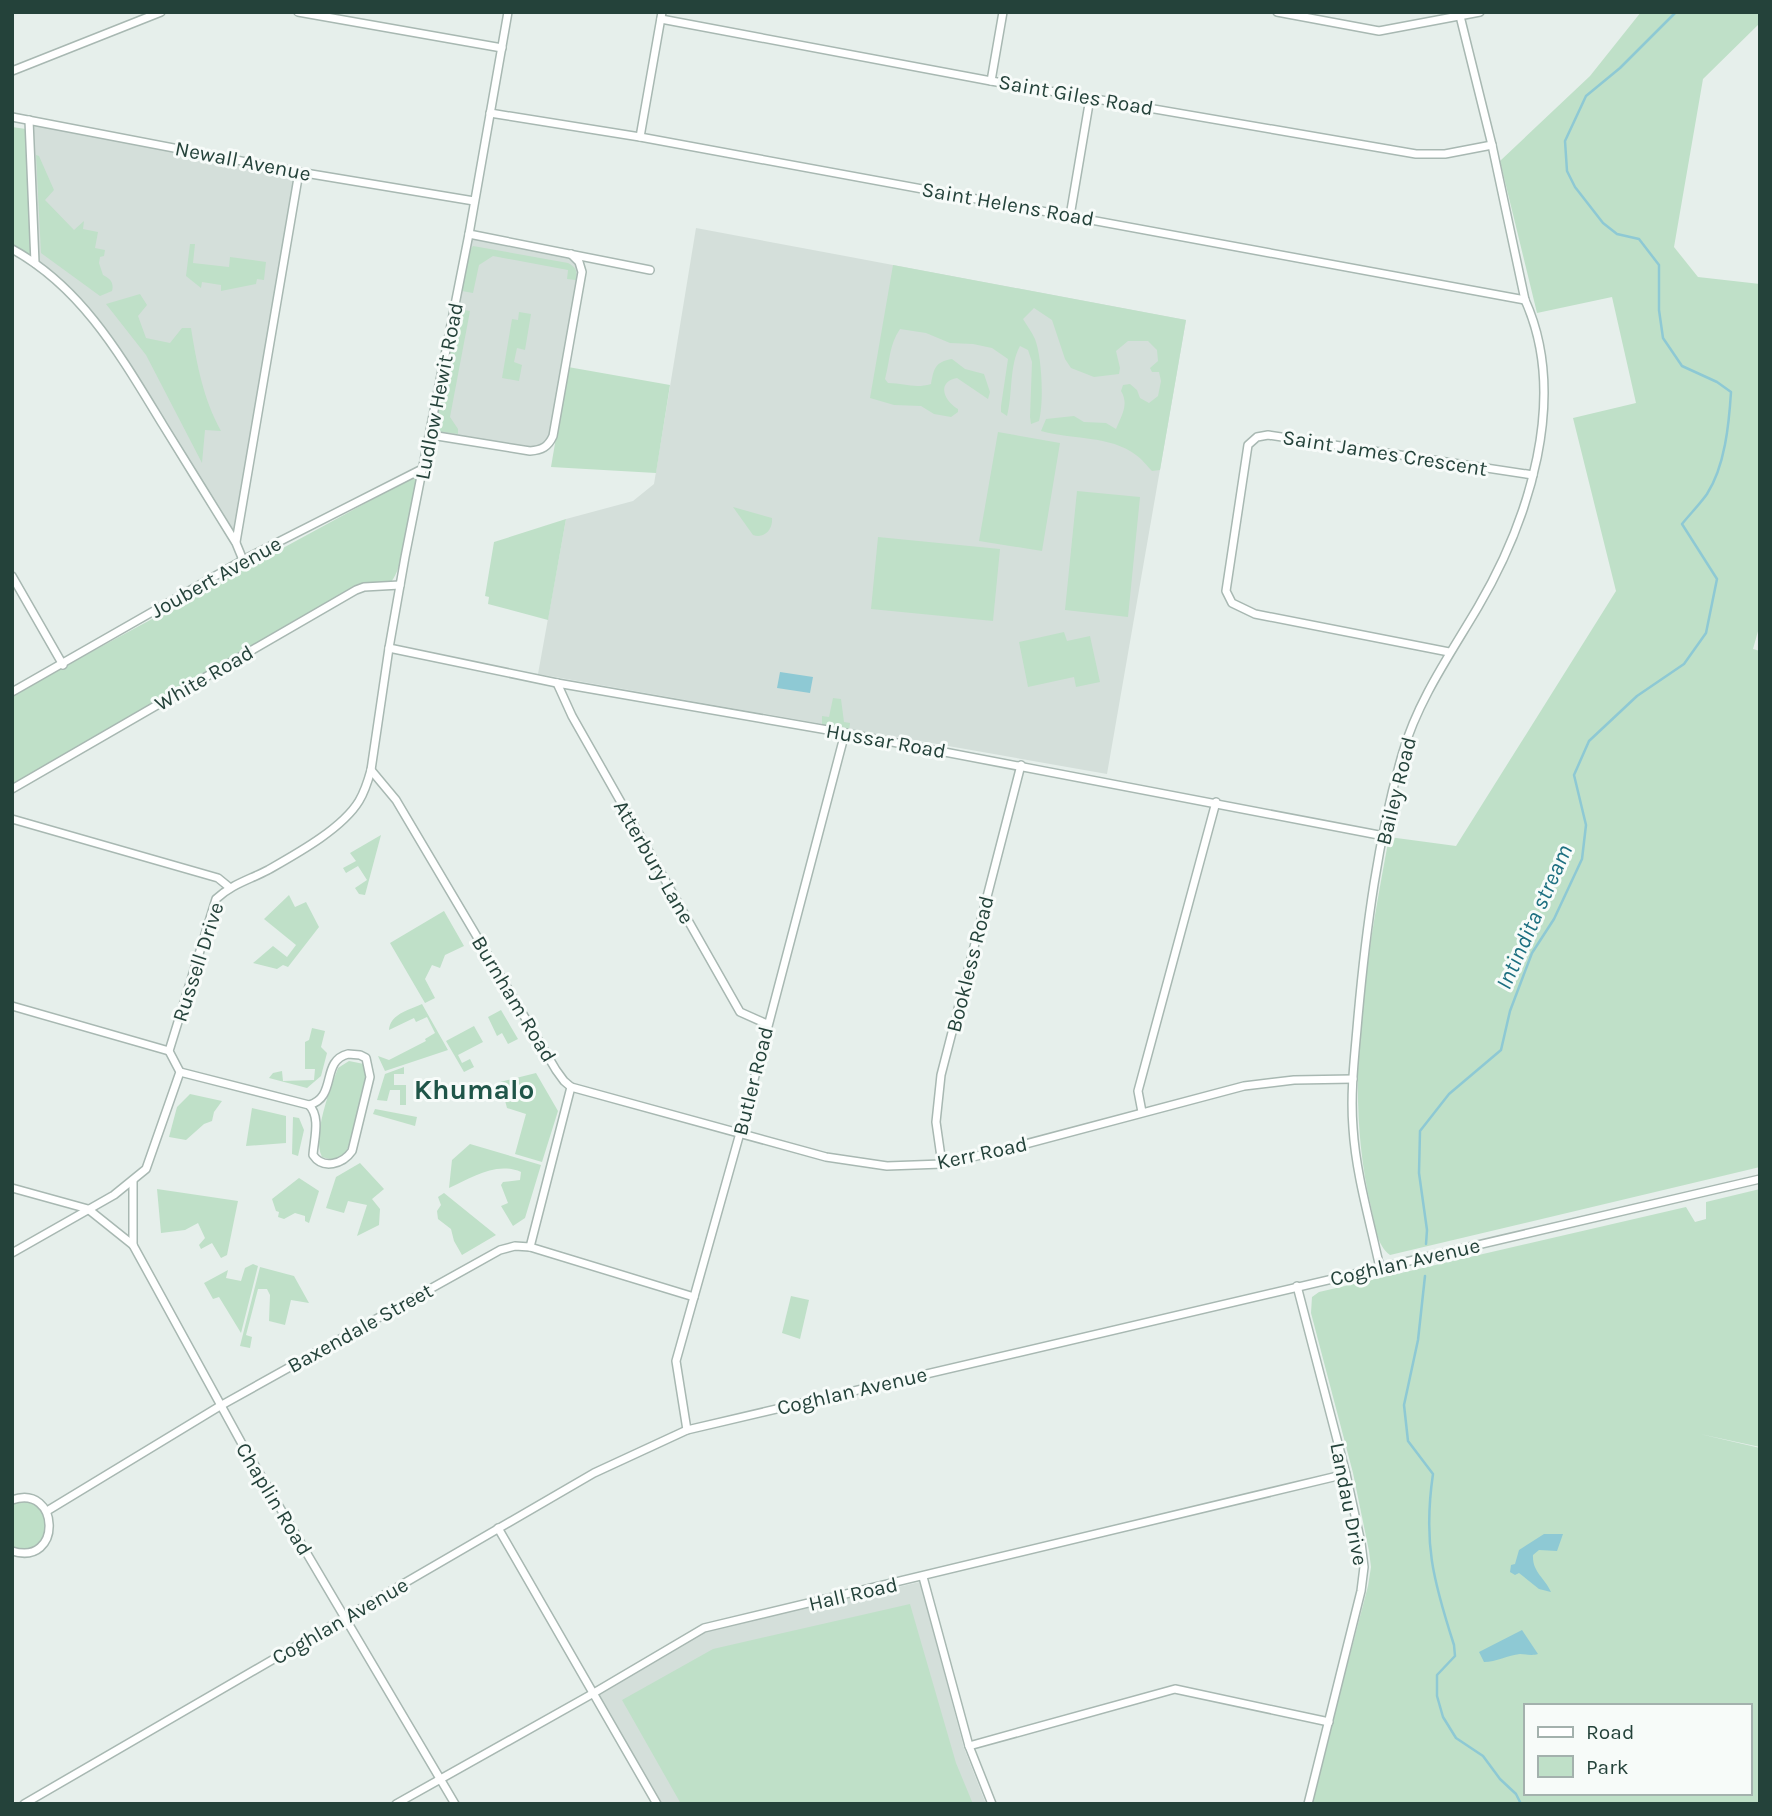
<svg xmlns="http://www.w3.org/2000/svg" width="1772" height="1816" font-family="Karla,sans-serif">
	<style>
		.built { fill: #d4dfda }
		.green { fill: #bfe0c8; fill-rule: evenodd }
		.water { fill: #8ec9d4 }
		.lines { fill: none; stroke-linecap: round; stroke-linejoin: round }
		.stream { stroke: #8ec9d4; stroke-width: 2.5 }
		.street-casing { stroke: #a8b8b2; stroke-width: 10 }
		.street { stroke: #fff; stroke-width: 7 }
		.labels { text-anchor: middle; dominant-baseline: central; stroke-width: 6; stroke-linejoin: round; paint-order: stroke }
		.street-label { font-size: 21px; fill: #24423a; stroke: #f7fbf9 }
		.water-label { font-size: 23px; font-style: italic; fill: #1c6f80; stroke: #f7fbf9 }
		.district-label { font-size: 28px; font-weight: bold; fill: #1f5548; stroke: #f7fbf9 }
	</style>
	<rect width="100%" height="100%" fill="#e6efeb"/>
	<!-- built -->
	<g class="built">
		<polygon points="30,122 297,173 235,537 100,322 59,279 36,263"/>
		<polygon points="696,228 1186,320 1107,774 538,674 566,519 633,501 654,484"/>
		<polygon points="471,237 570,256 579,267 550,435 548,442 536,448 433,433"/>
		<polygon points="920,1582 964,1748 986,1804 661,1804 597,1695 706,1631"/>
	</g>
	<!-- green -->
	<g class="green">
		<path d="M1641 12H1760V23L1703 79 1674 247 1698 277 1760 284V624L1753 649 1760 651V1167L1390 1255C1376 1245 1375 1223 1371 1207 1342 1084 1367 958 1389 837L1456 846 1616 591 1573 418 1636 403 1612 297 1537 313 1500 161 1590 76Z"/>
		<polygon points="12,127 26,129 32,259 12,247"/>
		<path d="M36 155 39 156 54 190 45 200 74 230 84 221 83 229 98 232 95 248 105 250 104 256 100 257 99 263 103 275C111 279 114 283 112 291L100 296 41 253Z"/>
		<polygon points="190,244 195,244 193,263 229,267 230,257 266,262 264,280 257,279 256,284 221,291 221,285 202,282 201,288 186,276"/>
		<path d="M473 246 568 263C577 268 577 271 576 280L567 279 568 270 493 256 479 265 473 293 462 291 470 250Z"/>
		<path d="M893 265 1186 320 1160 470 1152 471C1147 466 1142 459 1136 455 1110 435 1072 440 1041 431L1046 419 1074 416 1084 422 1106 423 1116 429C1122 415 1129 404 1121 391L1123 385 1130 384 1137 390 1140 398 1149 403 1158 396 1161 381 1159 372H1152L1150 368 1158 361 1157 350 1148 341H1128L1116 351 1120 368 1119 374 1094 377 1071 368 1065 359 1052 320 1034 308 1023 319C1027 326 1032 332 1035 339 1042 357 1044 402 1039 421L1031 424 1030 417 1032 362 1028 350 1020 346C1009 366 1013 394 1007 416L1001 412V406L1008 359 992 348 973 344 950 343 926 333 900 329C889 345 890 361 885 379L888 383C905 383 914 389 931 384 934 368 935 362 952 359L965 369 984 374 990 392 988 399 957 378C936 382 944 401 958 409V412L951 417 934 414 921 406 894 405 870 398Z"/>
		<path d="M140 294 147 305 138 316 146 338 170 343 182 328H191C197 365 203 398 221 431L205 430 202 463 146 355 106 304Z"/>
		<polygon points="458,309 470,311 450,417 458,429 458,434 435,431"/>
		<polygon points="519,312 531,314 525,350 517,348 514,362 522,365 519,381 502,378 512,319 518,320"/>
		<polygon points="568,367 670,385 656,473 551,467"/>
		<polygon points="998,432 1060,443 1042,551 979,541"/>
		<path d="M421 473C416 496 404 570 390 583L363 584 12 786V695Z"/>
		<polygon points="1077,491 1140,497 1128,617 1065,610"/>
		<path d="M733 507 772 518C773 529 765 539 753 535Z"/>
		<polygon points="566,519 548,620 488,604 489,597 485,596 494,542"/>
		<polygon points="878,537 1000,549 993,621 871,609"/>
		<polygon points="1064,632 1067,641 1090,636 1100,682 1076,687 1074,677 1028,687 1019,642"/>
		<polygon points="833,698 841,699 844,722 850,723 849,732 822,727 822,716 829,717"/>
		<polygon points="381,835 365,895 359,894 355,888 367,880 358,866 346,873 343,868 356,861 350,853"/>
		<polygon points="289,895 295,907 306,902 319,927 288,967 283,965 277,969 253,963 273,946 287,957 296,945 264,919"/>
		<polygon points="444,911 464,946 445,955 440,968 432,965 425,979 435,998 425,1003 390,943"/>
		<path d="M422 1004 448 1050 385 1071 378 1056 389 1060 426 1041 425 1039 435 1033 427 1017 416 1022 414 1018 389 1030C390 1014 409 1010 422 1004Z"/>
		<polygon points="501,1010 518,1039 508,1044 502,1033 497,1036 488,1017"/>
		<polygon points="474,1026 483,1042 458,1055 462,1063 470,1059 474,1067 464,1072 446,1041"/>
		<polygon points="312,1028 325,1031 321,1047 327,1053 321,1076 307,1088 269,1078 273,1073 282,1071 283,1081 314,1080 315,1069 305,1069 305,1042 309,1040"/>
		<path d="M349 1061 364 1064 367 1069V1081C363 1097 354 1153 338 1159 333 1161 326 1158 322 1157 312 1136 330 1089 338 1068Z"/>
		<polygon points="404,1067 404,1074 394,1074 394,1085 406,1085 406,1105 400,1105 400,1090 390,1090 387,1101 377,1100 385,1074"/>
		<polygon points="536,1073 558,1111 542,1162 515,1154 526,1114 507,1108 500,1082"/>
		<polygon points="190,1094 222,1101 214,1112 212,1121 204,1124 186,1140 169,1137 177,1107"/>
		<polygon points="252,1108 286,1116 286,1143 246,1146"/>
		<polygon points="375,1109 417,1117 415,1126 373,1114"/>
		<polygon points="293,1117 299,1118 304,1130 298,1156 292,1154"/>
		<path d="M470 1144 541 1165 525 1218 513 1226 501 1206 508 1203 501 1185 503 1182 520 1180 521 1172C496 1161 471 1178 449 1188L452 1160Z"/>
		<polygon points="360,1163 384,1189 372,1199 380,1209 379,1225 357,1236 367,1205 348,1201 344,1213 326,1208 336,1177"/>
		<polygon points="299,1178 319,1191 309,1223 305,1221 305,1216 295,1213 284,1219 278,1217 279,1212 276,1211 272,1199"/>
		<polygon points="157,1189 238,1201 227,1255 221,1258 212,1243 201,1249 199,1245 205,1238 198,1223 185,1230 161,1233"/>
		<path d="M1760 1189V1447L1700 1434 1760 1448V1804H1311L1368 1586 1371 1567 1369 1551 1353 1473 1311 1313 1312 1297 1319 1292 1686 1207 1695 1222 1706 1219V1202ZM1525 1706H1749V1793H1525Z"/>
		<polygon points="444,1193 496,1235 462,1255 454,1241 451,1229 438,1219 437,1211 441,1205 438,1197"/>
		<polygon points="253,1264 258,1266 241,1333 219,1297 213,1299 204,1283 228,1270 226,1278 241,1281 245,1268"/>
		<polygon points="260,1267 294,1276 309,1303 291,1300 285,1325 269,1321 270,1295 267,1289 258,1289 246,1335 252,1337 250,1348 240,1346"/>
		<polygon points="791,1296 809,1300 800,1339 782,1333"/>
		<polygon points="29,1498 47,1511 50,1533 37,1550 12,1551 12,1500"/>
		<polygon points="910,1604 956,1763 973,1804 681,1804 622,1700 713,1649"/>
	</g>
	<!-- water -->
	<g class="water">
		<polygon points="780,672 813,677 810,693 777,688"/>
		<path d="M1544 1534H1563L1557 1551 1539 1550 1533 1555C1532 1572 1545 1578 1551 1592L1539 1589 1519 1573 1515 1575 1510 1572 1511 1565 1515 1564 1519 1550Z"/>
		<path d="M1522 1630 1538 1654C1531 1656 1527 1654 1520 1654 1508 1655 1496 1662 1484 1662L1479 1652Z"/>
	</g>
	<g class="lines">
		<!-- stream -->
		<g class="stream">
			<path d="M1426 1244 1427 1230 1419 1173 1420 1131 1449 1094 1501 1050 1510 1011 1532 953 1554 919 1582 859 1586 825 1574 775 1589 741 1637 696 1684 664 1706 633 1717 579 1682 524C1690 514 1700 504 1707 494 1725 466 1729 424 1731 392L1717 382 1682 366 1663 338 1659 310V265L1639 239 1617 234 1603 223 1575 187 1567 171 1565 141 1586 96 1620 68 1676 12"/>
			<path d="M1425 1276 1418 1340 1404 1405 1408 1441 1433 1474C1423 1542 1433 1580 1454 1645L1455 1656 1437 1675V1696L1443 1717 1456 1738 1483 1756 1500 1779 1516 1794 1521 1804"/>
		</g>
		<!-- street casing -->
		<g class="street-casing">
			<g id="street">
				<polyline points="298,12 502,48"/>
				<polyline points="1277,12 1379,31 1480,12"/>
				<polyline points="661,19 991,81 1416,154 1445,154 1492,145"/>
				<polyline points="12,71 161,12"/>
				<polyline points="991,81 1003,12"/>
				<polyline points="490,113 640,137 1525,300"/>
				<polyline points="12,117 299,172 474,201"/>
				<polyline points="29,120 35,263"/>
				<polyline points="640,137 662,12"/>
				<polyline points="1070,216 1090,98"/>
				<polyline points="469,234 650,270"/>
				<path d="M12 249C83 288 122 358 163 425 187 464 212 504 236 543L243 560"/>
				<path d="M431 435 530 451C542 450 548 447 553 436L582 272 579 262 571 254"/>
				<polyline points="236,542 299,172"/>
				<polyline points="12,576 63,665"/>
				<polyline points="389,648 557,683 845,733 1384,836"/>
				<polyline points="1449,652 1255,614 1232,603 1226,591 1248,445 1257,437 1268,435 1533,475"/>
				<polyline points="557,683 572,716 740,1012 767,1024"/>
				<polyline points="12,692 243,560 424,468"/>
				<polyline points="371,770 396,800 556,1070 564,1081 571,1087 530,1247"/>
				<polyline points="12,789 356,590 364,587 400,585"/>
				<polyline points="12,819 218,878 229,887"/>
				<polyline points="12,1006 169,1051"/>
				<path d="M348 1054 360 1055 366 1058 370 1077 352 1151C343 1164 323 1170 313 1155 314 1139 321 1117 309 1105 338 1097 320 1061 348 1054Z"/>
				<polyline points="180,1072 309,1105"/>
				<polyline points="571,1087 826,1157 887,1166 942,1164 1003,1150 1244,1086 1294,1080 1353,1079"/>
				<polyline points="1142,1112 1138,1091 1216,802"/>
				<polyline points="942,1164 936,1122 941,1075 1021,765"/>
				<polyline points="133,1181 133,1245 241,1442 455,1804"/>
				<polyline points="12,1188 88,1209 133,1245"/>
				<path d="M12 1253 114 1195 146 1169 180 1072 169 1051 216 899C232 884 249 880 268 870 296 854 342 829 359 801 365 791 368 781 371 770L389 648 405 557 469 234 508 12"/>
				<path d="M1380 1268C1370 1221 1356 1175 1353 1128 1350 1091 1355 1054 1358 1017 1366 929 1378 837 1403 752 1418 700 1451 653 1478 607 1529 520 1569 397 1525 300L1492 145 1459 12"/>
				<polyline points="1297,1286 1346,1474 1361,1543 1364,1567 1361,1591 1308,1804"/>
				<polyline points="687,1430 676,1361 740,1133 845,733"/>
				<path d="M12 1500C60 1483 63 1567 12 1551"/>
				<polyline points="47,1511 220,1406 500,1250 515,1246 530,1247 694,1297"/>
				<polyline points="498,1528 657,1804"/>
				<polyline points="923,1577 969,1746 992,1804"/>
				<polyline points="969,1746 1175,1689 1329,1722"/>
				<polyline points="24,1804 594,1473 687,1430 1760,1179"/>
				<polyline points="396,1804 592,1694 704,1628 1346,1474"/>
			</g>
		</g>
		<!-- street -->
		<use href="#street" class="street"/>
	</g>
	<g class="labels">
		<!-- street labels -->
		<g class="street-label">
			<text transform="translate(1076 95) rotate(10)">Saint Giles Road</text>
			<text transform="translate(243 161) rotate(11)">Newall Avenue</text>
			<text transform="translate(1008 204) rotate(10)">Saint Helens Road</text>
			<text transform="translate(439 391) rotate(-79)">Ludlow Hewit Road</text>
			<text transform="translate(1385 453) rotate(9)">Saint James Crescent</text>
			<text transform="translate(216 577) rotate(-29)">Joubert Avenue</text>
			<text transform="translate(204 678) rotate(-30)">White Road</text>
			<text transform="translate(886 741) rotate(10)">Hussar Road</text>
			<text transform="translate(1396 791) rotate(-76)">Bailey Road</text>
			<text transform="translate(654 862) rotate(60)">Atterbury Lane</text>
			<text transform="translate(198 962) rotate(-72)">Russell Drive</text>
			<text transform="translate(970 964) rotate(-76)">Bookless Road</text>
			<text transform="translate(514 999) rotate(59)">Burnham Road</text>
			<text transform="translate(753 1081) rotate(-76)">Butler Road</text>
			<text transform="translate(982 1153) rotate(-12)">Kerr Road</text>
			<text transform="translate(1405 1262) rotate(-13)">Coghlan Avenue</text>
			<text transform="translate(360 1328) rotate(-29)">Baxendale Street</text>
			<text transform="translate(852 1391) rotate(-13)">Coghlan Avenue</text>
			<text transform="translate(274 1499) rotate(59)">Chaplin Road</text>
			<text transform="translate(1349 1504) rotate(79)">Landau Drive</text>
			<text transform="translate(853 1594) rotate(-13)">Hall Road</text>
			<text transform="translate(340 1621) rotate(-30)">Coghlan Avenue</text>
		</g>
		<!-- water labels -->
		<g class="water-label">
			<text transform="translate(1534 917) rotate(-66)">Intindita stream</text>
		</g>
		<!-- district labels -->
		<g class="district-label">
			<text x="474" y="1089">Khumalo</text>
		</g>
	</g>
	<!-- border -->
	<rect width="1772" height="1816" fill="none" stroke="#24423a" stroke-width="28"/>
	<!-- legend -->
	<rect x="1524" y="1704" width="228" height="91" fill="#f7fbf9" stroke="#a3b1ad" stroke-width="2"/>
	<rect x="1538" y="1727" width="35" height="10" fill="#ffffff" stroke="#a3b1ad" stroke-width="2"/>
	<text x="1586" y="1739" font-size="21" fill="#24423a">Road</text>
	<rect x="1538" y="1756" width="35" height="21" fill="#bfe0c8" stroke="#a3b1ad" stroke-width="2"/>
	<text x="1586" y="1774" font-size="21" fill="#24423a">Park</text>
</svg>
